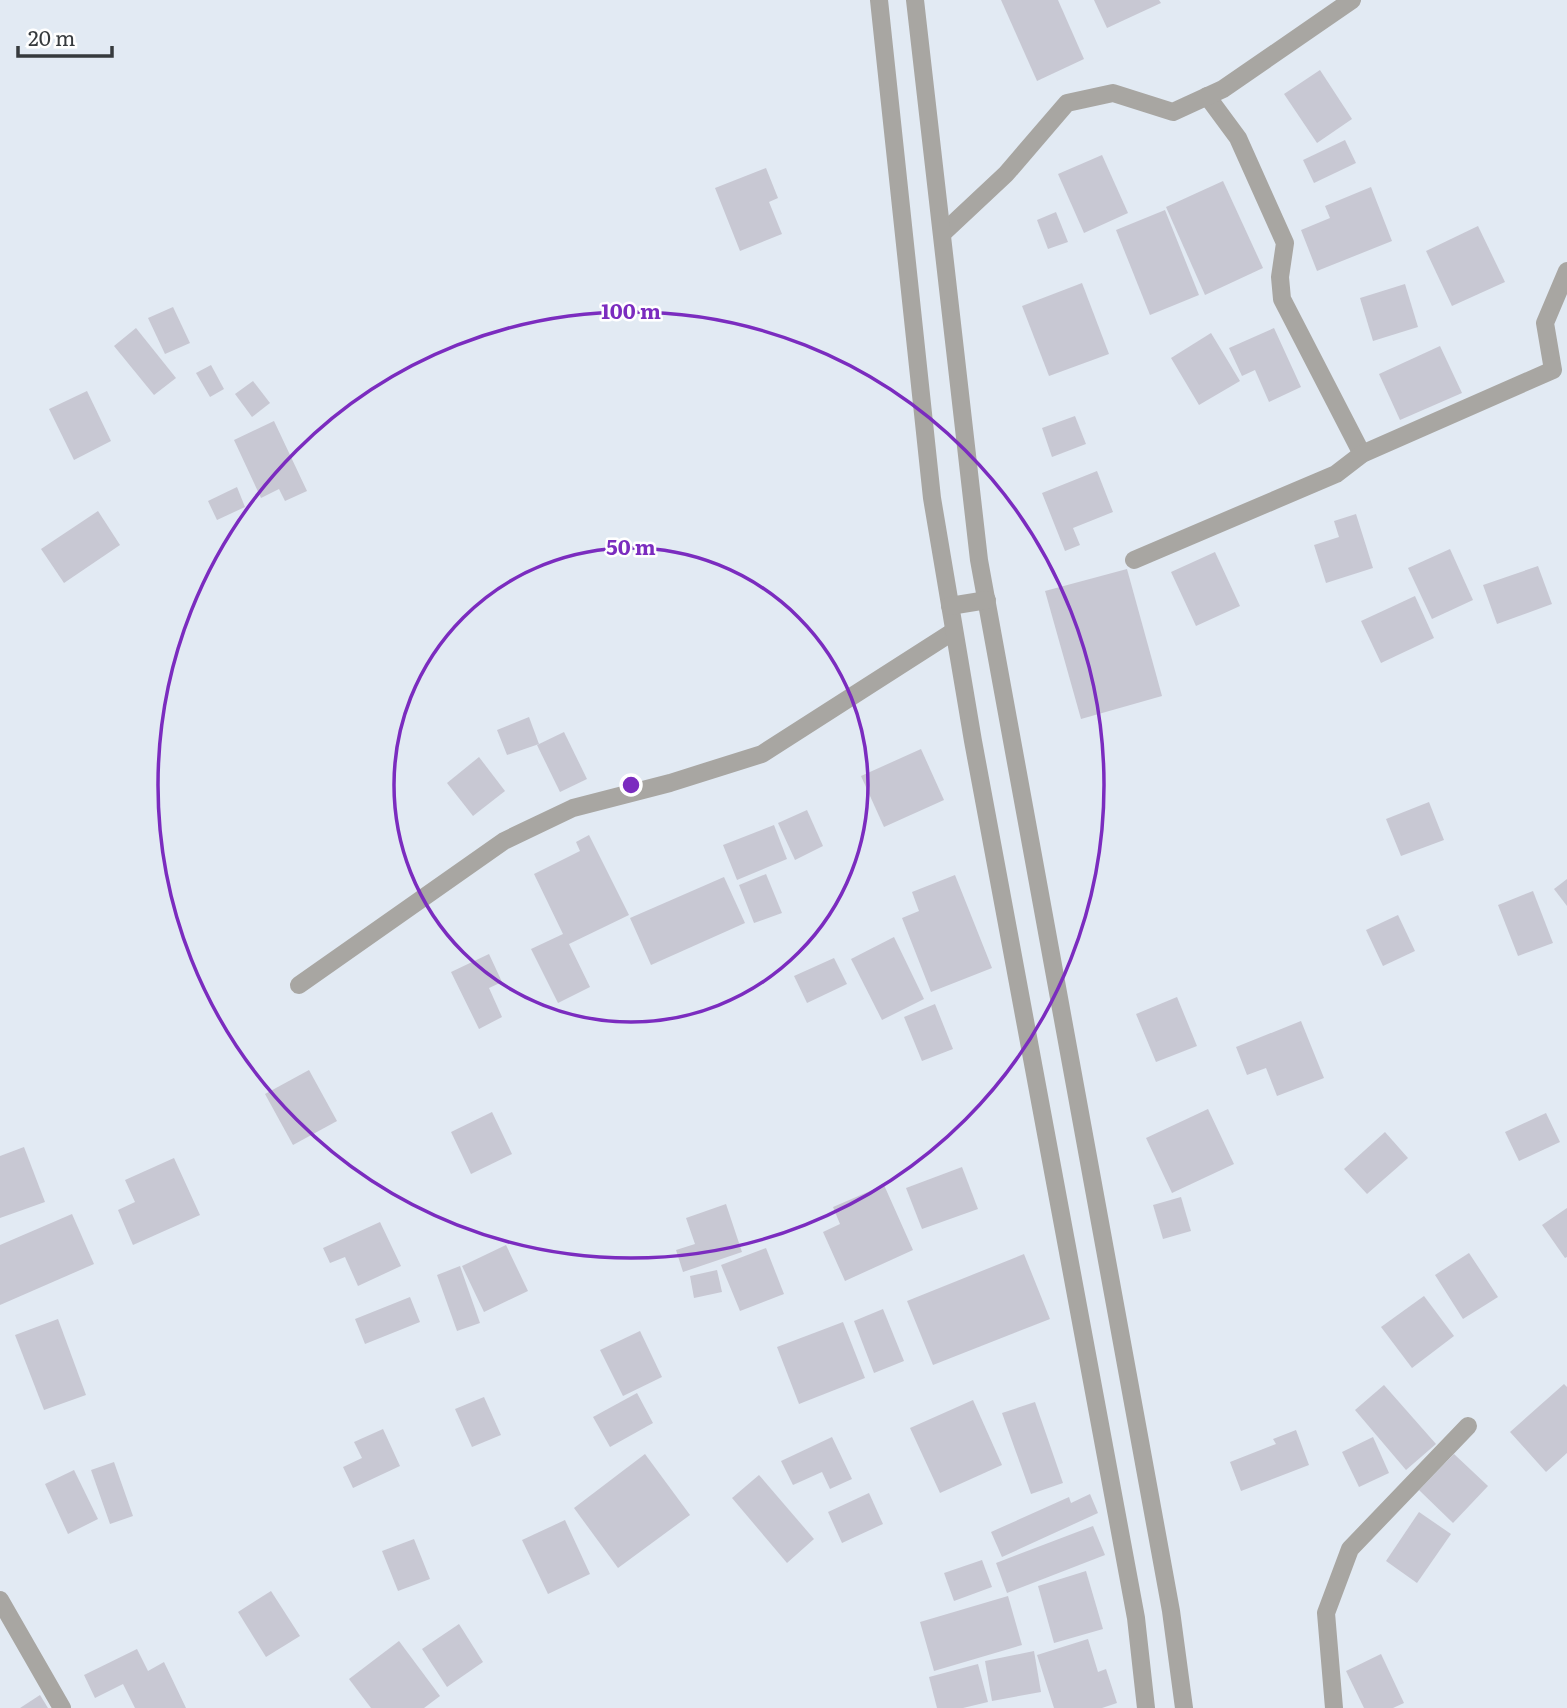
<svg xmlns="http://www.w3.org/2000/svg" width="1567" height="1708" font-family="Literata,serif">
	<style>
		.building { fill: #c8c8d3 }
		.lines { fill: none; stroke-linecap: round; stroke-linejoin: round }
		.minor { stroke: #a8a6a2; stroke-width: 18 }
		.tertiary { stroke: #a8a6a2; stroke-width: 18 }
		.ring { fill: none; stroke: #7b2cbf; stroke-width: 3.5 }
		.centre { fill: #7b2cbf; stroke: #fff; stroke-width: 3.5 }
		.ring-label { font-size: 21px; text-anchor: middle; font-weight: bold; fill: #7b2cbf; stroke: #fff; stroke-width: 5; stroke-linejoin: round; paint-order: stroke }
	</style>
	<rect width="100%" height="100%" fill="#e2eaf3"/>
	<!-- building -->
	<g class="building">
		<polygon points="1001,0 1058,0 1084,59 1037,81"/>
		<polygon points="1094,0 1159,0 1161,3 1107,28"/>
		<polygon points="1320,70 1352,119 1317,143 1284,94"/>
		<polygon points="1345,140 1356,163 1314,183 1303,160"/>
		<polygon points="1102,155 1128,213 1084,233 1058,174"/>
		<polygon points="766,168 778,198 769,202 782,234 740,251 715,188"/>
		<polygon points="1223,181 1263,268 1205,295 1166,207"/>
		<polygon points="1371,187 1392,241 1317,271 1301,230 1330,218 1325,206"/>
		<polygon points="1165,210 1199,295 1150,315 1116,230"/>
		<polygon points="1056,212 1068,242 1048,249 1037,220"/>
		<polygon points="1478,226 1505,282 1452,306 1426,251"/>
		<polygon points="1082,283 1109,354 1049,376 1022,306"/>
		<polygon points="1405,284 1418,327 1373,341 1360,298"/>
		<polygon points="173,307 190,343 165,354 148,318"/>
		<polygon points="136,328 176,378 154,395 114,346"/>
		<polygon points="1274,328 1301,387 1269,402 1255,370 1242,376 1229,348"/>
		<polygon points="1211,333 1240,381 1199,405 1171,358"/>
		<polygon points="1440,346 1462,393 1400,420 1379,374"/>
		<polygon points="211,365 224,389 210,397 196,373"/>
		<polygon points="253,381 270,403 252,417 235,394"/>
		<polygon points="87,391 111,441 74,460 49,409"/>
		<polygon points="1075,416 1086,444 1052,457 1042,428"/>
		<polygon points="274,421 307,491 285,501 279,489 261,498 234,440"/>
		<polygon points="1097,471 1113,512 1073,528 1080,545 1065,551 1042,493"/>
		<polygon points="237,487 245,507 217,520 208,501"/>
		<polygon points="98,511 120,545 64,583 41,549"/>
		<polygon points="1356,514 1373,568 1326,583 1314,545 1339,537 1334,521"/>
		<polygon points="1450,549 1473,600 1432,619 1408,568"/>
		<polygon points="1215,552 1240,606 1196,626 1171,572"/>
		<polygon points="1538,566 1552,604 1497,624 1483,585"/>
		<polygon points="1127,569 1162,696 1081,719 1045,591"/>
		<polygon points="1415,596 1434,638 1381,663 1361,621"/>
		<polygon points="529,717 539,744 507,755 497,730"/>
		<polygon points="564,732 587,779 560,792 537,745"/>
		<polygon points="921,749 944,800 884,827 861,776"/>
		<polygon points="479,757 505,791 473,816 447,783"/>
		<polygon points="1429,802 1444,840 1401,856 1386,819"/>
		<polygon points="807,810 823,846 795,860 778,823"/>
		<polygon points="774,825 787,859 737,880 723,845"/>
		<polygon points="589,835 629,915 569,944 590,987 558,1003 531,949 563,934 534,874 580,851 576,842"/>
		<polygon points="766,874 782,913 754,923 739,885"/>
		<polygon points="955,875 992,968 931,992 902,918 919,911 912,892"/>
		<polygon points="724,877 745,923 651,965 630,918"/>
		<polygon points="1567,879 1567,906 1554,889"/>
		<polygon points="1533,891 1553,943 1518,956 1498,905"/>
		<polygon points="1398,915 1415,951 1383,966 1366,930"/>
		<polygon points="894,937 924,999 882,1020 851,959"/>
		<polygon points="489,954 502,982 489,988 502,1017 479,1029 451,972"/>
		<polygon points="834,958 847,984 807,1003 794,976"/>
		<polygon points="1177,997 1197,1046 1156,1062 1136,1014"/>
		<polygon points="935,1004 953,1049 922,1061 904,1017"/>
		<polygon points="1301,1021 1324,1078 1277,1096 1266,1068 1247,1075 1236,1047"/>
		<polygon points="309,1070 337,1121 293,1145 265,1094"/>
		<polygon points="1208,1109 1234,1164 1172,1193 1146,1138"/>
		<polygon points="492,1112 512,1154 471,1174 451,1132"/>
		<polygon points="1546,1113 1560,1142 1519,1161 1505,1132"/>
		<polygon points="1385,1132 1408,1158 1367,1194 1344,1169"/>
		<polygon points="24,1147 45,1202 0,1218 0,1156"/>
		<polygon points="174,1158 200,1215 133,1245 118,1210 135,1202 125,1180"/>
		<polygon points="962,1167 978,1209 922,1229 906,1188"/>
		<polygon points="884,1185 913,1250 845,1281 823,1232 840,1224 833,1207"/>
		<polygon points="1181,1197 1191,1231 1163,1239 1153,1205"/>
		<polygon points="726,1204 742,1252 683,1272 676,1250 695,1244 686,1218"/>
		<polygon points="1567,1208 1567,1257 1565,1258 1542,1225"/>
		<polygon points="72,1214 94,1264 0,1305 0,1245"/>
		<polygon points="380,1222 401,1266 358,1286 345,1257 330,1263 323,1248"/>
		<polygon points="506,1245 528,1291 484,1312 462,1266"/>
		<polygon points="766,1248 784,1294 740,1311 721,1265"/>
		<polygon points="1469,1253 1498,1297 1463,1319 1435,1275"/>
		<polygon points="1024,1254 1050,1319 933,1365 907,1301"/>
		<polygon points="460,1266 480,1323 457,1331 437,1275"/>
		<polygon points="717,1270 722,1292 694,1298 690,1276"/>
		<polygon points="1424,1296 1454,1336 1412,1368 1381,1327"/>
		<polygon points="410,1297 420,1322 365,1344 355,1319"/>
		<polygon points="883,1309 904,1361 874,1373 854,1321"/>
		<polygon points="58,1319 86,1395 44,1410 15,1335"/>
		<polygon points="843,1322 865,1378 799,1404 777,1347"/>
		<polygon points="640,1331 662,1377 623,1396 600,1350"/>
		<polygon points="1564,1384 1567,1387 1567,1453 1546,1472 1510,1432"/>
		<polygon points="1384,1385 1436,1444 1406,1470 1355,1410"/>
		<polygon points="637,1393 653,1423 610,1447 593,1417"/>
		<polygon points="484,1397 501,1435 472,1447 455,1409"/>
		<polygon points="973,1400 1002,1465 940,1493 910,1428"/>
		<polygon points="1035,1402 1063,1483 1031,1494 1002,1413"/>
		<polygon points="383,1429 400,1466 353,1488 343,1467 362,1458 354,1442"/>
		<polygon points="1296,1430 1309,1465 1241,1491 1230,1462 1276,1444 1273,1439"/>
		<polygon points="832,1437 852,1479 830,1489 822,1472 793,1485 781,1461"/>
		<polygon points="1373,1437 1389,1473 1359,1487 1342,1452"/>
		<polygon points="645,1454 690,1515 618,1568 574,1508"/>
		<polygon points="1454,1454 1488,1486 1453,1523 1419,1490"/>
		<polygon points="114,1462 133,1516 110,1524 91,1470"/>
		<polygon points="74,1470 98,1519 68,1534 45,1484"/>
		<polygon points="759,1475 814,1539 787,1563 732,1498"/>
		<polygon points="869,1493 883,1524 842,1543 828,1512"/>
		<polygon points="1090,1494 1098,1513 1002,1557 991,1532 1069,1497 1071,1503"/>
		<polygon points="1419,1512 1451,1534 1417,1583 1386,1561"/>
		<polygon points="565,1520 590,1574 548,1594 522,1540"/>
		<polygon points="1093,1526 1105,1555 1007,1593 996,1563"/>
		<polygon points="414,1539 430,1579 398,1591 382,1551"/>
		<polygon points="982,1560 992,1587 954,1601 944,1573"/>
		<polygon points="1086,1571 1103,1629 1054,1643 1038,1586"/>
		<polygon points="271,1591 300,1636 266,1657 238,1612"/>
		<polygon points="1008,1596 1022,1645 934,1671 920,1622"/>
		<polygon points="459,1624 483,1662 447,1687 422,1649"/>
		<polygon points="1088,1639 1098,1672 1106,1669 1117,1703 1102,1708 1054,1708 1037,1655"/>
		<polygon points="399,1641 440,1696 424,1708 371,1708 349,1679"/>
		<polygon points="137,1649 148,1671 164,1662 186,1708 135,1708 123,1684 95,1698 84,1675"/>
		<polygon points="1034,1651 1041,1692 992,1701 985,1661"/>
		<polygon points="1381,1654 1404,1703 1393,1708 1364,1708 1346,1671"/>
		<polygon points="978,1664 988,1702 963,1708 937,1708 929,1677"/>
		<polygon points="40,1695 48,1708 20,1708"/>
	</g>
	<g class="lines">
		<!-- minor -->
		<g class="minor">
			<polyline points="1207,96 1238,138 1285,243 1280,277 1282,299 1362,454"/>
			<polyline points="943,233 1006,174 1067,103 1113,93 1173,112 1223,89 1352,0"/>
			<polyline points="1134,560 1336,474 1362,454 1553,370 1545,323 1567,271"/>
			<polyline points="299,985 504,841 573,808 670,783 762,754 954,631"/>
			<polyline points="1334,1708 1326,1613 1350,1549 1468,1426"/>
		</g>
		<!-- tertiary -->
		<g class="tertiary">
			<polyline points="879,0 932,498 973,741 1136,1618 1146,1708"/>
			<polyline points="915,0 979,560 1171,1611 1184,1708"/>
			<polyline points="950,606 987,600"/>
			<polyline points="0,1600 62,1708"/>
		</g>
	</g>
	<!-- distance rings -->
	<g class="ring">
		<circle cx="631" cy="785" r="237"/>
		<circle cx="631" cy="785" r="473"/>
	</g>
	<circle cx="631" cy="785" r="10" class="centre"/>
	<g class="ring-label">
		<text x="631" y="319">100 m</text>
		<text x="631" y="555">50 m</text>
	</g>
	<!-- scale -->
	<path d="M18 46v10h94v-10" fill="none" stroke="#363a3d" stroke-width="3.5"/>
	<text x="28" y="46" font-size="21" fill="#363a3d" stroke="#ffffff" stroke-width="5" paint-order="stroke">20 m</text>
</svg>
